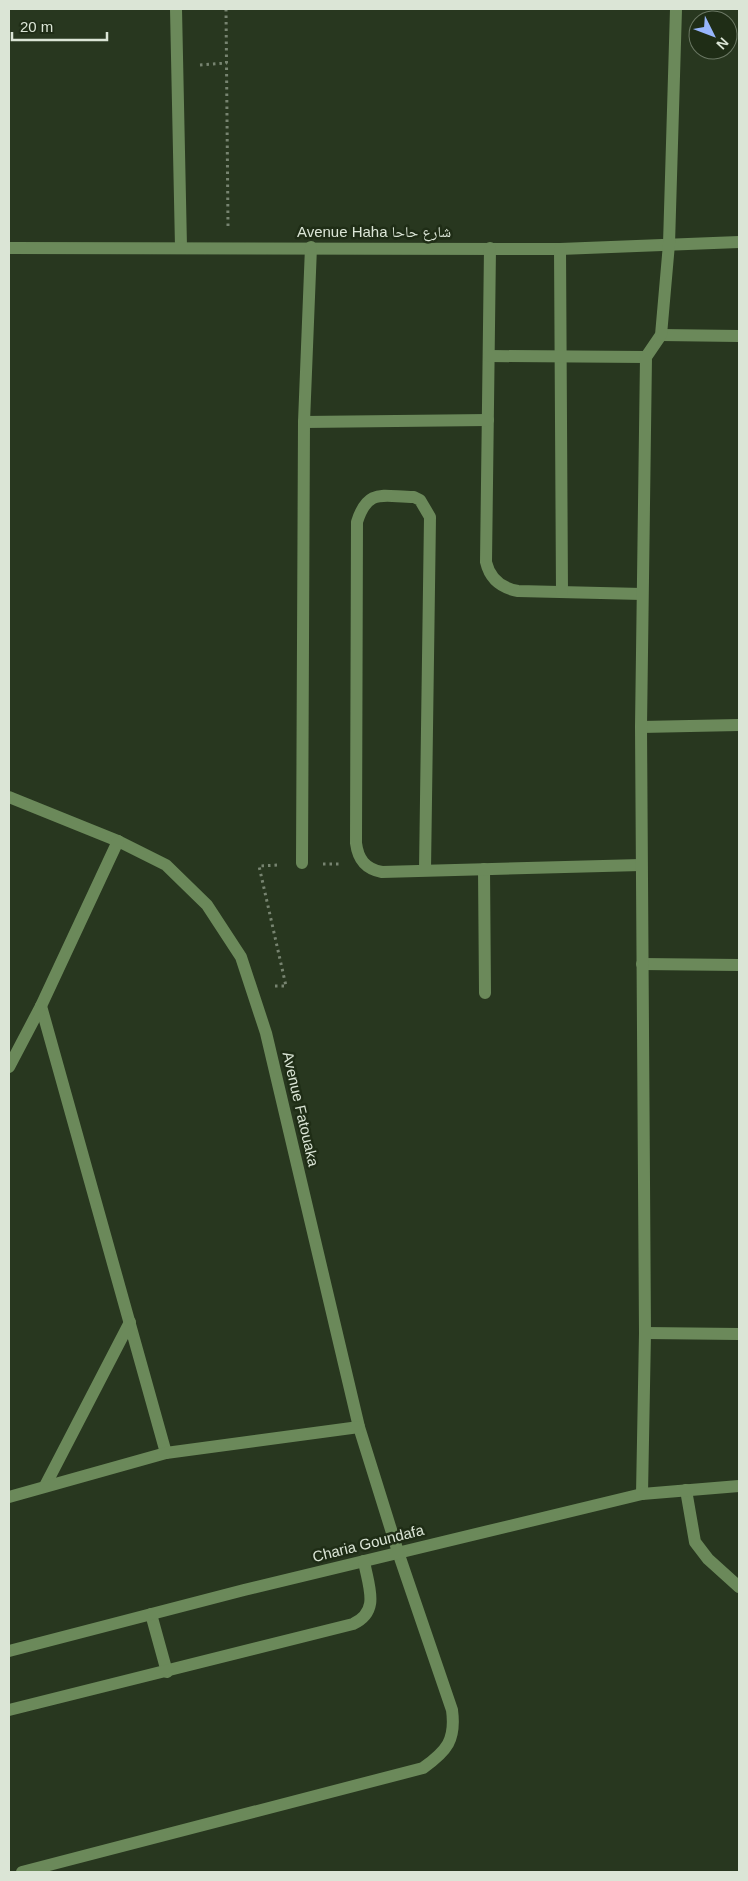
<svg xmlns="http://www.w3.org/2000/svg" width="748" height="1881" font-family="Arial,'Noto Naskh Arabic',sans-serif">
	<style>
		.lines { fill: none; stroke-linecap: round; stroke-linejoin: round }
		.path { stroke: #778470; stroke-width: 3; stroke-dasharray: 2.5 4; stroke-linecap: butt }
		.minor { stroke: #6b895a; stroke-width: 12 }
		.labels { text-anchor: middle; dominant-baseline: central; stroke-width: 5; stroke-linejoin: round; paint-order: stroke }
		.street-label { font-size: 15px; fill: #dbe5d6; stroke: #1f2d16 }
	</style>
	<rect width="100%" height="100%" fill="#28371f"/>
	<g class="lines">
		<!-- path -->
		<g class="path">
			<polyline points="226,9 228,226"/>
			<polyline points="200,65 227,63"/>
			<polyline points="323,864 339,864"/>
			<polyline points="275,986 286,986 259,866 279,865"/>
		</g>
		<!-- minor -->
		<g class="minor">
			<polyline points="176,9 181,247"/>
			<polyline points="9,248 560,249 739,242"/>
			<path d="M490 248 486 562C490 579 501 588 518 591L642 594"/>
			<polyline points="560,249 562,592"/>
			<polyline points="661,335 739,336"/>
			<polyline points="489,356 646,357"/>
			<polyline points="304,422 488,420"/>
			<polyline points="641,727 739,725"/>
			<path d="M9 797 118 841 166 865 207 905 241 957 266 1033 359 1427 398 1552 452 1710C456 1740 447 1751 423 1768L22 1872"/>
			<polyline points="302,863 304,422 311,247"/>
			<polyline points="484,869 485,993"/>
			<path d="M425 870 430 517 420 500 414 497C383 497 368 487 357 522L356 843C358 859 365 869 382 872L641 865"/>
			<polyline points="642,964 739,965"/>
			<polyline points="41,1006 166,1453"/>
			<polyline points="9,1067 41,1006 118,841"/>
			<polyline points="645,1333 739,1334"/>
			<polyline points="45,1486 130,1322"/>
			<polyline points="686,1490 695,1542 708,1559 739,1587"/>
			<polyline points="642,1494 645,1333 641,727 646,357 661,335 669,244 676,9"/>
			<polyline points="9,1497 166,1453 359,1427"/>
			<polyline points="151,1614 167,1672"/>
			<polyline points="9,1651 244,1590 642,1494 739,1486"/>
			<path d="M9 1710 353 1624C381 1611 368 1586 364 1561"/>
		</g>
	</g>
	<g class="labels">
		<!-- street labels -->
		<g class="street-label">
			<text x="374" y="231">Avenue Haha شارع حاحا</text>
			<text transform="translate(301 1109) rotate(77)">Avenue Fatouaka</text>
			<text transform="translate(368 1543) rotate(-14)">Charia Goundafa</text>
		</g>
	</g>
	<!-- border -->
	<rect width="748" height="1881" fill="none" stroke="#dbe5d6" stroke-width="20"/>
	<!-- north arrow -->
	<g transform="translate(713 35) rotate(132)"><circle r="24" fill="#1f2d16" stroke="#6a7763"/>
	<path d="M0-4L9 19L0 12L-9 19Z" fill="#97b6fd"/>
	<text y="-8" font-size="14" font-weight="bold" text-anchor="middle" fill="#dbe5d6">N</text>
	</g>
	<!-- scale -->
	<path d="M12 32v8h95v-8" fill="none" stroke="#dbe5d6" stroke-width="2.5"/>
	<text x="20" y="32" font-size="15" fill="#dbe5d6" stroke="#1f2d16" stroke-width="4" paint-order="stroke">20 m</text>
</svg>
